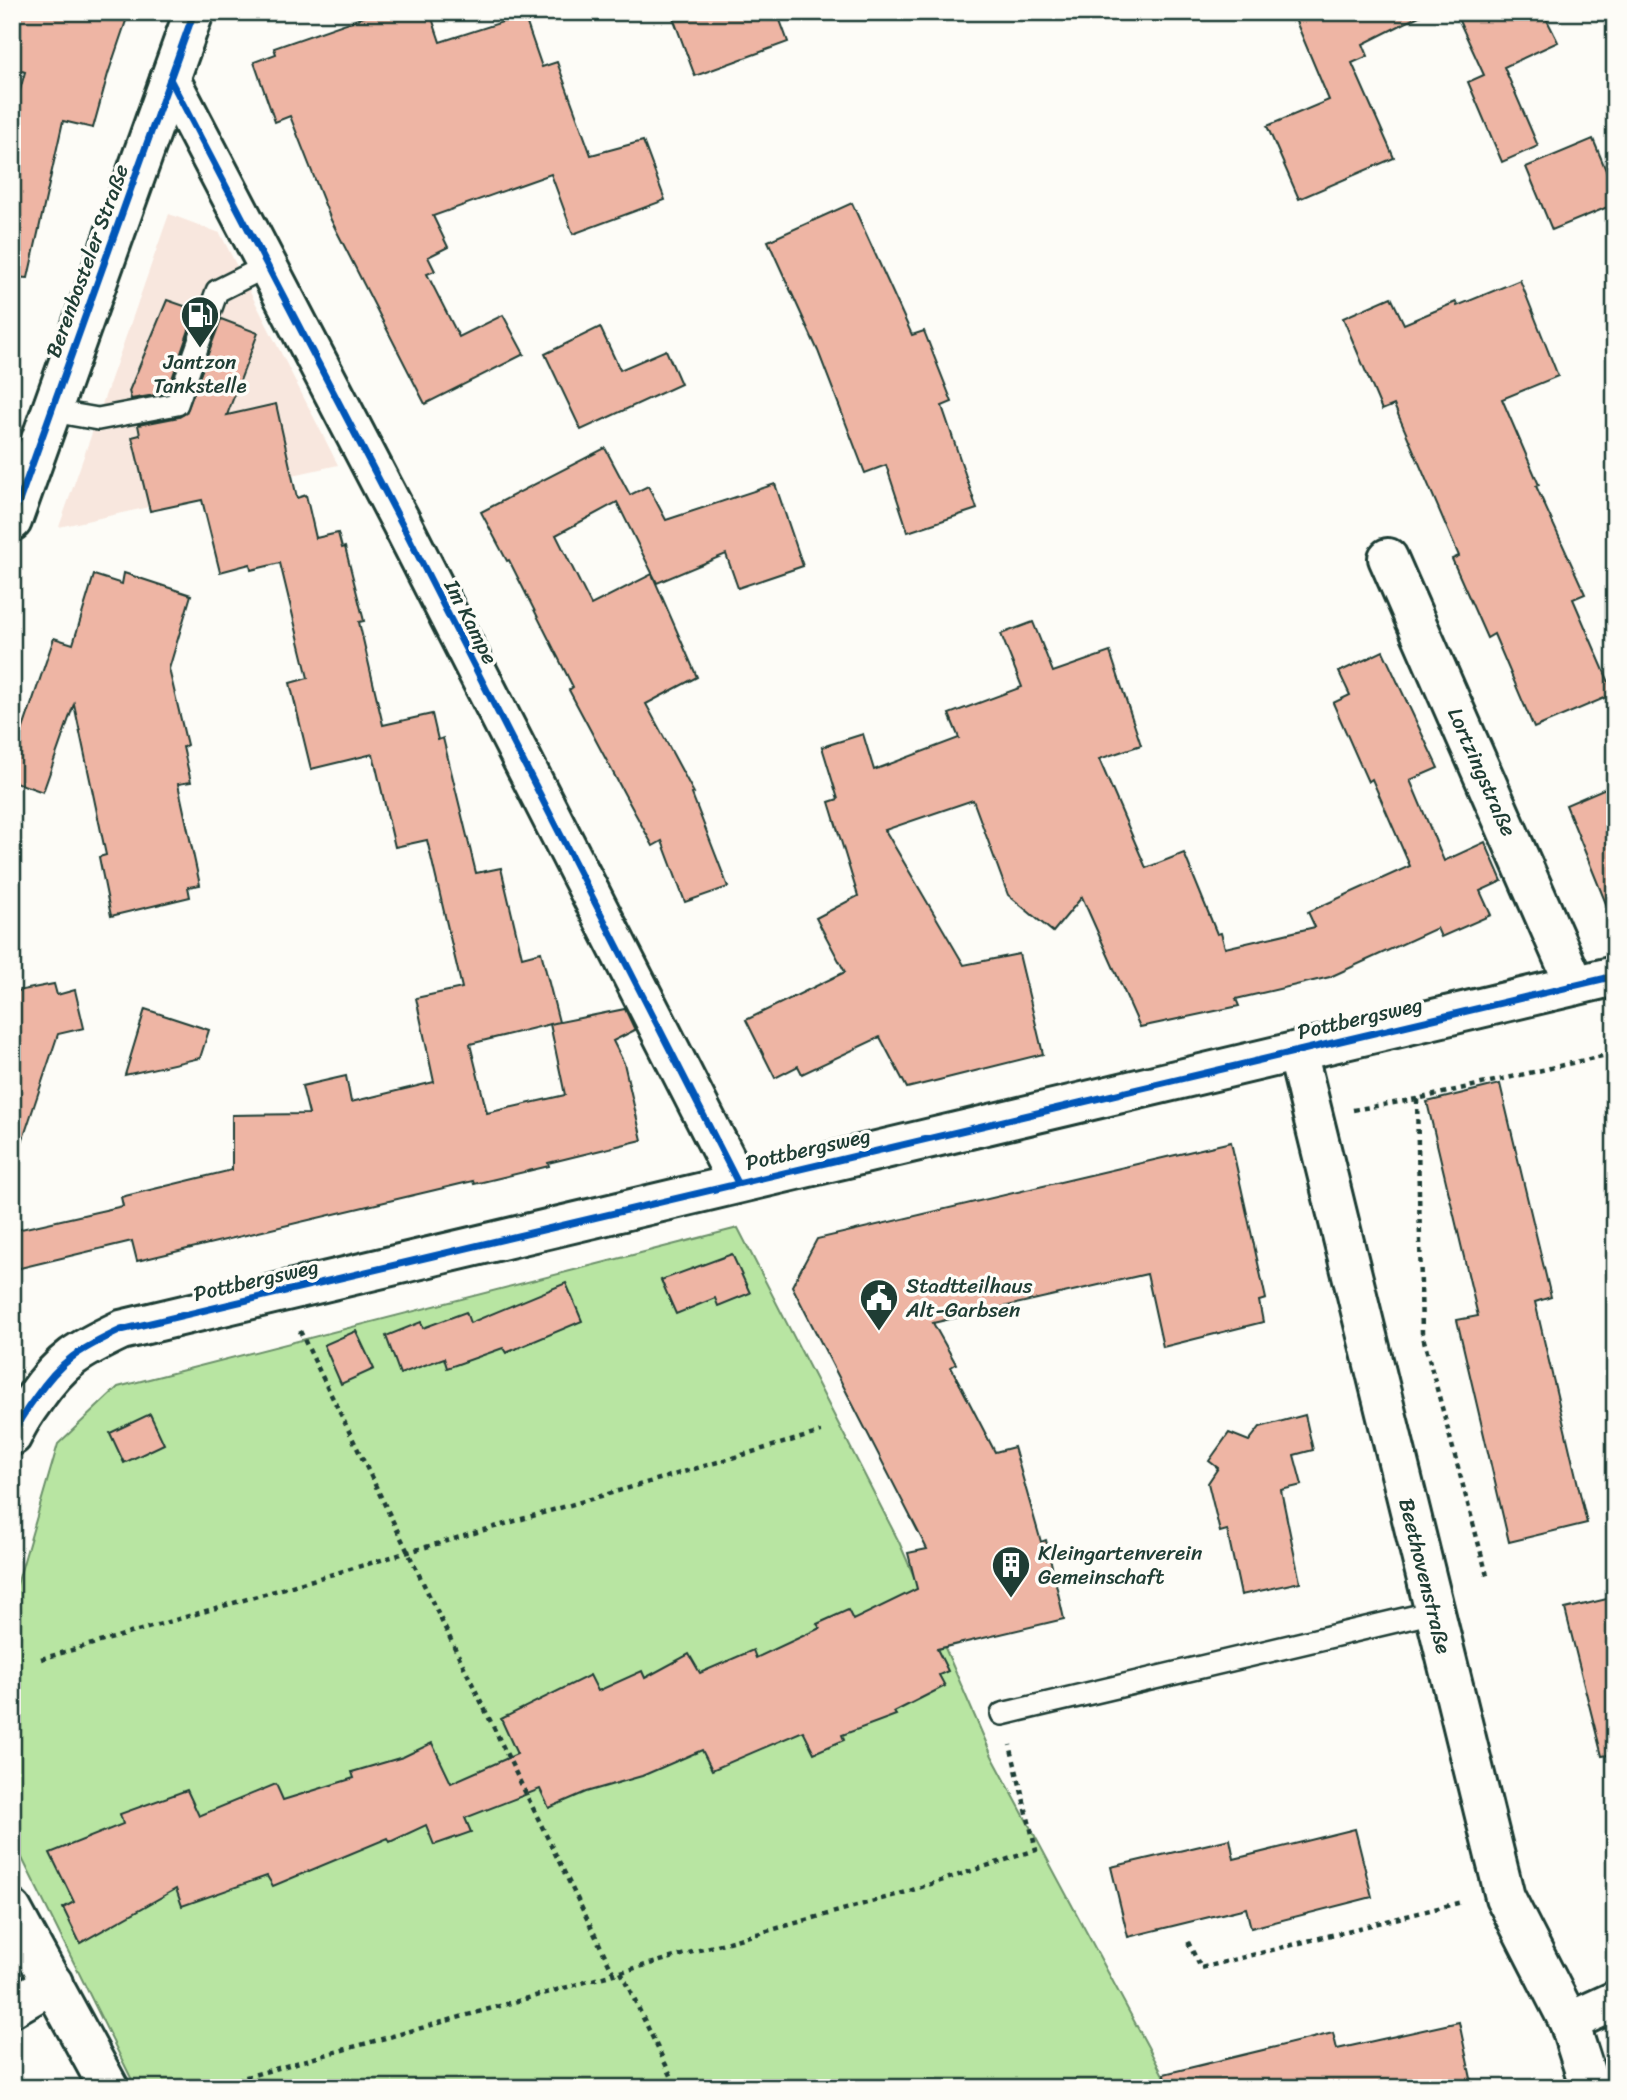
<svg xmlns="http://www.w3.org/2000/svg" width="1627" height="2100" font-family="Sriracha,sans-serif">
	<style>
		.built { fill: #f8e7de }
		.green { fill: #b8e5a2; stroke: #6c916b; stroke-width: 2 }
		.building { fill: #eeb5a4; stroke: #1f3d34; stroke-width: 2 }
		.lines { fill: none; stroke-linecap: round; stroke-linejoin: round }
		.service-casing { stroke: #1f3d34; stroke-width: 26 }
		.minor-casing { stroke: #1f3d34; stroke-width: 44 }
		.tertiary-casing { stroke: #1f3d34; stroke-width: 44 }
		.path { stroke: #1f3d34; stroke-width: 4.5; stroke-dasharray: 5 5; stroke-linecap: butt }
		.service { stroke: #fdfcf7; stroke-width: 21 }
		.minor { stroke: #fdfcf7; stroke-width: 38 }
		.tertiary { stroke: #fdfcf7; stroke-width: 38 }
		.cycleway-casing { stroke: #fdfcf7; stroke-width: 11 }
		.cycleway { stroke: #0057b8; stroke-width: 7 }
		.labels { text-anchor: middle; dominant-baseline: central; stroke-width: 7; stroke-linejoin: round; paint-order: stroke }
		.street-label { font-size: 21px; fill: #1f3d34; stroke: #fdfcf7 }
		.poi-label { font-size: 21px; fill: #1f3d34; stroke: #fdfcf7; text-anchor: start }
	</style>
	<rect width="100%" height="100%" fill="#fdfcf7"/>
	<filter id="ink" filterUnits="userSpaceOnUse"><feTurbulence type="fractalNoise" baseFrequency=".0143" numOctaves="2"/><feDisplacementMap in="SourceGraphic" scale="14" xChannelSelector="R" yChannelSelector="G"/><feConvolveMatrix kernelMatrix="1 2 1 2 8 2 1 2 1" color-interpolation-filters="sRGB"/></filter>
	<g filter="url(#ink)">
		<!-- built -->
		<polygon class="built" points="169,214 220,233 338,465 59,527"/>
		<!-- green -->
		<polygon class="green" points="738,1228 899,1542 992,1756 1170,2088 136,2088 12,1838 12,1602 58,1444 118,1387"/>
		<!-- building -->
		<g class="building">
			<polygon points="12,12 129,12 108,74 93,128 63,121 28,278 12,277 12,119 25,72 12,68"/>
			<polygon points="378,12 430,12 440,42 524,15 542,67 557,62 591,155 643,141 665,200 573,234 551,174 433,216 448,247 428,257 435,271 427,274 459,337 503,315 524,354 425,404 331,220 290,116 275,122 254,62 276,54 274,48"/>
			<polygon points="671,12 777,12 788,42 695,76"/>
			<polygon points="1292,12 1427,12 1363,44 1368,56 1352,63 1394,158 1299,199 1267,126 1329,100"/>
			<polygon points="1455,12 1543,12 1558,42 1504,67 1538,146 1502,162 1468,82 1484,75"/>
			<polygon points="1593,139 1615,192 1615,204 1552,230 1526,167"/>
			<polygon points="852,203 912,335 924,331 952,402 942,406 977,509 908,532 886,465 865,473 818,351 768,241"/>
			<polygon points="1520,280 1558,376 1502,399 1539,485 1536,486 1585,594 1573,599 1614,694 1534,728 1494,634 1487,638 1452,559 1459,556 1394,405 1382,410 1343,318 1391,297 1404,324 1456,302 1457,306"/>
			<polygon points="167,300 196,310 167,393 131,399 129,391"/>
			<polygon points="221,319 258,333 227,415 276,404 297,498 306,495 316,538 338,533 342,548 345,547 364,621 359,622 383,725 432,714 438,740 443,738 476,873 501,868 522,957 541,952 559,1022 470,1044 487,1113 565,1095 550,1024 625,1009 635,1030 613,1041 624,1063 642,1140 548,1163 549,1166 474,1184 473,1181 137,1261 132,1241 12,1270 12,1231 123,1206 121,1197 232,1170 232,1115 309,1114 302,1086 346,1076 351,1102 434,1082 416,998 462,988 427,840 395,847 373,754 311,769 290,683 308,678 280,563 251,570 250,564 220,572 202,500 150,511 132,437 140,435 138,425 179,417 186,413"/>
			<polygon points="600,327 620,370 666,350 681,384 581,430 545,354"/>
			<polygon points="605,448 630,495 648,486 666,520 775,484 803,566 738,588 726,554 657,583 617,502 556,535 591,605 652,574 697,677 646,704 694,793 692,794 728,887 685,902 662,841 653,846 625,795 569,690 573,687 509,560 507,561 481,512"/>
			<polygon points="124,573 191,595 169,669 187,745 183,747 191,782 178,784 200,885 188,887 190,897 111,916 99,857 106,855 74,704 43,792 12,781 12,761 54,638 73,644 94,575 122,584"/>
			<polygon points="1033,622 1053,672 1110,652 1141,745 1099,759 1146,868 1184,853 1217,934 1221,933 1225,948 1315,927 1308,912 1410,866 1372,779 1368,782 1333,703 1350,695 1339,672 1383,651 1438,768 1410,780 1444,861 1485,842 1502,881 1480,891 1491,915 1441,937 1437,928 1330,977 1236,999 1239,1006 1140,1027 1082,897 1053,932 1008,895 973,800 885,830 964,965 1019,954 1043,1054 907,1088 880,1037 802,1074 798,1066 775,1078 746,1020 845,972 816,918 858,896 829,802 838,799 822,747 863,734 874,770 959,738 949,714 1022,687 1001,634"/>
			<polygon points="1615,784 1615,921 1613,921 1566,805"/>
			<polygon points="54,984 57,995 75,990 84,1028 58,1034 19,1151 12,1150 12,992"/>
			<polygon points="145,1009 209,1030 200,1058 125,1075"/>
			<polygon points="1500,1084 1551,1297 1535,1302 1587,1523 1509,1542 1457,1320 1478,1316 1427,1102"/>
			<polygon points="1231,1142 1266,1299 1259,1301 1263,1322 1163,1347 1147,1274 933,1323 956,1364 951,1367 995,1452 1014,1447 1041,1542 1046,1540 1064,1619 937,1649 948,1671 939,1675 945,1686 894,1712 896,1715 842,1735 844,1740 814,1753 803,1731 712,1770 702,1750 642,1776 586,1792 549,1808 540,1789 465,1818 471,1832 434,1845 426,1825 390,1842 388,1838 273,1886 267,1876 182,1906 176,1889 80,1943 63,1908 74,1902 50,1853 123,1824 120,1814 187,1790 199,1816 276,1784 283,1800 354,1778 352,1772 403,1757 432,1743 451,1783 517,1754 501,1719 590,1675 598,1691 642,1671 645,1678 689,1654 700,1673 753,1650 756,1658 820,1628 817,1624 848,1610 853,1620 917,1589 908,1553 927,1549 792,1286 817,1239"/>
			<polygon points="732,1254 750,1293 718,1306 715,1298 676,1314 661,1280"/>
			<polygon points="566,1283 582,1321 506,1353 503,1348 447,1368 444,1358 400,1374 386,1336 421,1322 423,1328 466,1312 470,1323"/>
			<polygon points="356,1331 374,1369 341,1384 324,1345"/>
			<polygon points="150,1414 164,1444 124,1463 110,1433"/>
			<polygon points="1305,1415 1313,1450 1294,1455 1302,1485 1281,1490 1300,1582 1241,1595 1227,1530 1220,1532 1208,1483 1218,1468 1209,1461 1229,1433 1249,1441 1260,1427"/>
			<polygon points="1615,1597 1615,1754 1602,1756 1565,1609"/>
			<polygon points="1355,1829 1372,1897 1251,1928 1246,1908 1128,1937 1111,1867 1230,1839 1234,1859"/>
			<polygon points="1459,2022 1473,2088 1166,2088 1164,2074 1333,2033 1337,2049"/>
		</g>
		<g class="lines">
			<!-- service casing -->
			<g class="service-casing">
				<g id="service">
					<polyline points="52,411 98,419 177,404 217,291 267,266"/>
					<polyline points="1002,1714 1434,1612"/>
				</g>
			</g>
			<!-- minor casing -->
			<g class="minor-casing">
				<g id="minor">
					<polyline points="170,79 401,522 738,1183"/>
					<polyline points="1388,558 1575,985"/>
					<polyline points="1297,1051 1505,1897 1569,2022 1590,2088"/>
					<path d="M12 1436C18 1422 26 1410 35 1398 62 1359 79 1350 121 1330L1615 976"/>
					<polyline points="12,1910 109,2088"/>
					<polyline points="12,2007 53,1983"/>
					<polyline points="1569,2022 1615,2001"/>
				</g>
			</g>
			<!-- tertiary casing -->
			<g class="tertiary-casing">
				<polyline id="tertiary" points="12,521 194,12"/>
			</g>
			<!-- path -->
			<g class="path">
				<polyline points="1417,1099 1422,1333 1488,1579"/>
				<polyline points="1353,1110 1417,1099 1615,1053"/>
				<polyline points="300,1331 614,1974"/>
				<polyline points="41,1659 821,1432"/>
				<polyline points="1188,1942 1201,1968 1462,1902"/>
				<polyline points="621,1972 677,2088"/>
				<polyline points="207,2088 903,1893 1036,1850 1010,1745"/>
				<polyline points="1070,2088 1075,2086"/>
			</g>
			<!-- service -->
			<use href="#service" class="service"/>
			<!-- minor -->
			<use href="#minor" class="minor"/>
			<!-- tertiary -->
			<use href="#tertiary" class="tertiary"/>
			<!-- cycleway casing -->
			<g class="cycleway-casing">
				<g id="cycleway">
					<polyline points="170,79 401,522 738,1183"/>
					<polyline points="12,521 194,12"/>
					<path d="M12 1436C18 1422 26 1410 35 1398 62 1359 79 1350 121 1330L1615 976"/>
				</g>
			</g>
			<!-- cycleway -->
			<use href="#cycleway" class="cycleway"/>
		</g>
	</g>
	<!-- icons -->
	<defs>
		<g id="fuel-pin" transform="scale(2.0125)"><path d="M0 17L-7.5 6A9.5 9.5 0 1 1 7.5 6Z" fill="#1f3d34" stroke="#fdfcf7"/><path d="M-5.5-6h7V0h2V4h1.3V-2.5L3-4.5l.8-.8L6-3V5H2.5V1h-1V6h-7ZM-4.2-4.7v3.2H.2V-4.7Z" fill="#fff"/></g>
		<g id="civic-pin" transform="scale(2.0125)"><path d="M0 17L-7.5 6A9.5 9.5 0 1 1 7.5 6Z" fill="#1f3d34" stroke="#fdfcf7"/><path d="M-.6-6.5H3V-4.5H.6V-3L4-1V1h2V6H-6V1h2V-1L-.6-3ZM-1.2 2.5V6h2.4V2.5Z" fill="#fff"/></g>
		<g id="building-pin" transform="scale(2.0125)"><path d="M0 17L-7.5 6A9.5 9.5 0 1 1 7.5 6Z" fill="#1f3d34" stroke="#fdfcf7"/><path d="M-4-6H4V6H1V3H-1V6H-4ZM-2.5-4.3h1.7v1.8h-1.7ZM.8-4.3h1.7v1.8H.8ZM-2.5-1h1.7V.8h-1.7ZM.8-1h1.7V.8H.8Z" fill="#fff"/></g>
	</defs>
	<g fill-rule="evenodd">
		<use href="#fuel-pin" x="200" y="315"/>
		<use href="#civic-pin" x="879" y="1298"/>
		<use href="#building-pin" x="1011" y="1565"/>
	</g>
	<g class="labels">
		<!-- street labels -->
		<g class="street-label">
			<text transform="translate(87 261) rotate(-70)">Berenbosteler Straße</text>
			<text transform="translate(471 622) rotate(63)">Im Kampe</text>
			<text transform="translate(1482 772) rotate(66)">Lortzingstraße</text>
			<text transform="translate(1360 1018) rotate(-13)">Pottbergsweg</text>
			<text transform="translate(808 1149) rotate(-13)">Pottbergsweg</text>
			<text transform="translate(256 1280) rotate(-13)">Pottbergsweg</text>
			<text transform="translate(1425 1576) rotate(76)">Beethovenstraße</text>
		</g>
		<!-- poi labels -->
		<g class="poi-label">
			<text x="200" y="362" text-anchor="middle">Jantzon<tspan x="200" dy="24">Tankstelle</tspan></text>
			<text x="906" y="1286">Stadtteilhaus<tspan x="906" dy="24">Alt-Garbsen</tspan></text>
			<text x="1038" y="1553">Kleingartenverein<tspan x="1038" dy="24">Gemeinschaft</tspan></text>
		</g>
	</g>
	<!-- margin -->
	<rect width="1627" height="2100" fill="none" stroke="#fdfcf7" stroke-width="42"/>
	<rect x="21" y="21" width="1585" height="2058" fill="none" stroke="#1f3d34" stroke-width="2.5" filter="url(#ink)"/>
</svg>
